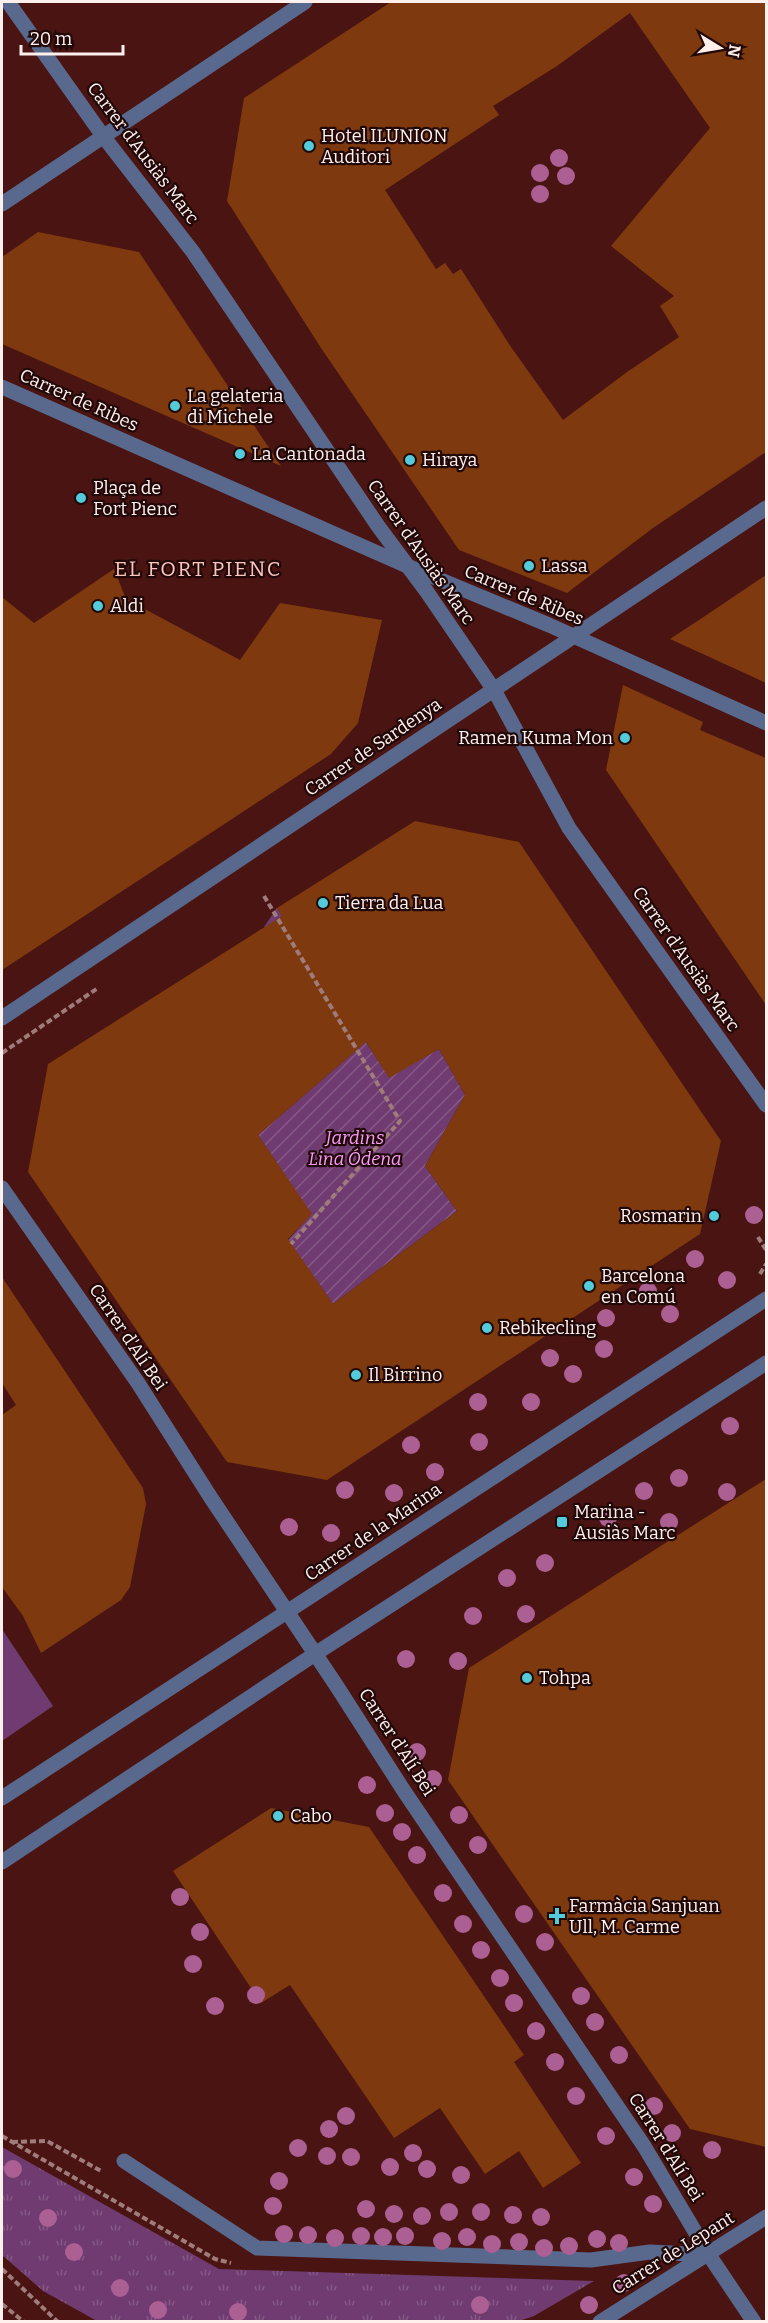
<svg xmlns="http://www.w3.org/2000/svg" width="768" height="2323" font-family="Bitter,serif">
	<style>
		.grass { fill: url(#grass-tufts) }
		.garden { fill: url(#garden-furrows) }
		.pitch { fill: #6f3b70 }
		.building { fill: #7e390f; fill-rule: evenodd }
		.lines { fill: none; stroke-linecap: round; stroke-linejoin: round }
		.path { stroke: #9f7c7a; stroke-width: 4; stroke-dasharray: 6 3; stroke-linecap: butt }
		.minor { stroke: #59688d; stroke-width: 15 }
		.tree { fill: #ab5f93 }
		.poi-dot { fill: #53cbda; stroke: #200908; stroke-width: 2 }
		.labels { text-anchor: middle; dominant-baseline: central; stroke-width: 4.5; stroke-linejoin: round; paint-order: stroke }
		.poi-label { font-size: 18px; fill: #fff0ee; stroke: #200908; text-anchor: start }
		.street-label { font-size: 18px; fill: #fff0ee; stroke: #200908 }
		.park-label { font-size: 18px; font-style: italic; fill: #fc9cfd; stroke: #200908 }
		.quarter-label { font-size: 21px; letter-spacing: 1.5px; fill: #fcc4bd; stroke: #200908 }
	</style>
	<defs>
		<pattern id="grass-tufts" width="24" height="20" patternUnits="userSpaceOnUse" patternTransform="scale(1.5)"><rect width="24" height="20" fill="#6f3b70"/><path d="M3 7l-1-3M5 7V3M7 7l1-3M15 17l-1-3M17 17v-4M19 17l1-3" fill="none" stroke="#855885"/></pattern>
		<pattern id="garden-furrows" width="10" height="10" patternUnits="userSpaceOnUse" patternTransform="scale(1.5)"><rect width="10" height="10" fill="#6f3b70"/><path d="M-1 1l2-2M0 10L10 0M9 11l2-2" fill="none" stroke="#855885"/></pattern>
	</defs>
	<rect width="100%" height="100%" fill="#491411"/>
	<!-- grass -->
	<polygon class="grass" points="2,2147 219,2269 594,2281 534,2316 519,2321 97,2321 43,2291 2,2255"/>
	<!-- garden -->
	<polygon class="garden" points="277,908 389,1077 439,1049 465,1095 425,1166 457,1211 333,1304 288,1240 311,1214 258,1135 353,1053 264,927"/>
	<!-- pitch -->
	<polygon class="pitch" points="2,1629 53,1706 2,1741"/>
	<!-- building -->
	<g class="building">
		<path d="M391 2H766V452L653 528 567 593 459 550 321 348 227 201 244 98ZM630 13 710 128 611 246 674 296 660 306 679 337 627 372 563 420 511 347 461 269 453 274 445 263 436 269 385 190 499 115 493 106 557 66Z"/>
		<polygon points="38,232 139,252 281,466 2,344 2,257"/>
		<polygon points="114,569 126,599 240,660 280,603 382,620 358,723 331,754 2,970 2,597 34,623"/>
		<polygon points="766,575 766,683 670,639 702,618"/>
		<polygon points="623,685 703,722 700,730 766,758 766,1005 606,770"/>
		<path d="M415 821 519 842 721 1141 700 1234 327 1480 227 1462 28 1172 48 1064 282 916 277 908ZM366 1042 389 1078 439 1049 465 1095 425 1166 457 1211 333 1304 288 1239 312 1214 258 1135Z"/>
		<polygon points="2,1277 143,1488 146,1504 130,1587 121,1600 41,1653 23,1616 2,1587 2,1415 16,1405 2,1383"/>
		<polygon points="766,1479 766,2147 690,2129 448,1780 469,1668"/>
		<polygon points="271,1808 369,1827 524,2055 514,2062 581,2163 543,2188 519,2151 485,2174 440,2108 394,2138 290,1985 261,2003 173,1871"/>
	</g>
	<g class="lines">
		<!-- path -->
		<g class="path">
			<polyline points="264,896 400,1121 291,1244"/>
			<polyline points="2,1053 98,988"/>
			<polyline points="758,1237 766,1250"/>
			<polyline points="760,1274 766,1264"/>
			<polyline points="2,2136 215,2259 231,2263"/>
			<polyline points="12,2142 47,2141 101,2171"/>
			<polyline points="2,2269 58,2322"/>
			<polyline points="2,2304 24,2322"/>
		</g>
		<!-- minor -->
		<g class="minor">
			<polyline points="8,2 103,136 193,252 378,526 427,592 494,690 569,828 766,1105"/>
			<polyline points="2,204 305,2"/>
			<polyline points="2,387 407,566 549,625 766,723"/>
			<polyline points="2,1018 766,508"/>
			<polyline points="2,1188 138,1383 211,1498 336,1685 404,1791 644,2146 709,2255 754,2322"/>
			<polyline points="2,1798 766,1299"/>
			<polyline points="2,1862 315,1654 766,1363"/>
			<polyline points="124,2161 257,2248 591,2260 650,2252 709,2255"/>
			<polyline points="600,2322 766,2217"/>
		</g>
	</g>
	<!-- trees -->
	<g class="tree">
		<circle cx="559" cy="158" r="9"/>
		<circle cx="540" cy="173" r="9"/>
		<circle cx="566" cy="176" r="9"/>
		<circle cx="540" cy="194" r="9"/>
		<circle cx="754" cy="1215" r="9"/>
		<circle cx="695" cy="1259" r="9"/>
		<circle cx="727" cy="1280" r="9"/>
		<circle cx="648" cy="1291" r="9"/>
		<circle cx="670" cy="1314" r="9"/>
		<circle cx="606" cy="1318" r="9"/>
		<circle cx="604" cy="1349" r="9"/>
		<circle cx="550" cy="1358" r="9"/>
		<circle cx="573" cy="1374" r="9"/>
		<circle cx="478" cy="1402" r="9"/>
		<circle cx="531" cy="1402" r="9"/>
		<circle cx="730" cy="1426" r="9"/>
		<circle cx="479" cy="1442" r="9"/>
		<circle cx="411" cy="1445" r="9"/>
		<circle cx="435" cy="1472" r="9"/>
		<circle cx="679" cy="1478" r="9"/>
		<circle cx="345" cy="1490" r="9"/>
		<circle cx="644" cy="1491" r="9"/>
		<circle cx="727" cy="1492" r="9"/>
		<circle cx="394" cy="1493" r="9"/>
		<circle cx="608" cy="1518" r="9"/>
		<circle cx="669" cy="1522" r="9"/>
		<circle cx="289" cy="1527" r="9"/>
		<circle cx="331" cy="1533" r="9"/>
		<circle cx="545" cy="1563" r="9"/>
		<circle cx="507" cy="1578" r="9"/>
		<circle cx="526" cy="1614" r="9"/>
		<circle cx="473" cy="1616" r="9"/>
		<circle cx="406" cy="1659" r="9"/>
		<circle cx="458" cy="1661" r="9"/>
		<circle cx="417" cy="1752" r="9"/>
		<circle cx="433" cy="1779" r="9"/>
		<circle cx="367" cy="1785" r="9"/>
		<circle cx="385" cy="1813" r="9"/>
		<circle cx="459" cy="1815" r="9"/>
		<circle cx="402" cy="1832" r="9"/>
		<circle cx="478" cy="1845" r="9"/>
		<circle cx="417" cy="1855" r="9"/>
		<circle cx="443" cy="1893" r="9"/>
		<circle cx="180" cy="1897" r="9"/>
		<circle cx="524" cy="1914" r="9"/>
		<circle cx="463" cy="1924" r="9"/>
		<circle cx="200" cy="1932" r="9"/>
		<circle cx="545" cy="1942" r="9"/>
		<circle cx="481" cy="1950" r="9"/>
		<circle cx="193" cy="1964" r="9"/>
		<circle cx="500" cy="1978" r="9"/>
		<circle cx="256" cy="1995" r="9"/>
		<circle cx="581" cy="1996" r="9"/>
		<circle cx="514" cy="2003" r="9"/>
		<circle cx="215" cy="2006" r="9"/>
		<circle cx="595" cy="2022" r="9"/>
		<circle cx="536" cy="2031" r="9"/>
		<circle cx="619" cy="2055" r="9"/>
		<circle cx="555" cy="2062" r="9"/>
		<circle cx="576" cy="2096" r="9"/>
		<circle cx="654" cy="2106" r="9"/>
		<circle cx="346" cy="2116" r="9"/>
		<circle cx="329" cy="2129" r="9"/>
		<circle cx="672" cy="2133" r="9"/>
		<circle cx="606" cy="2136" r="9"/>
		<circle cx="298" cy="2148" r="9"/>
		<circle cx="712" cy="2150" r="9"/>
		<circle cx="413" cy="2153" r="9"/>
		<circle cx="327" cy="2156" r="9"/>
		<circle cx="351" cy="2157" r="9"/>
		<circle cx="390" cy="2167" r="9"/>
		<circle cx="13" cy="2169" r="9"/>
		<circle cx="427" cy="2169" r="9"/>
		<circle cx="461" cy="2175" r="9"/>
		<circle cx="634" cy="2177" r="9"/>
		<circle cx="279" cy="2181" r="9"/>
		<circle cx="653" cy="2204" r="9"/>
		<circle cx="273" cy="2206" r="9"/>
		<circle cx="366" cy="2209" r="9"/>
		<circle cx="449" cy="2212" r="9"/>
		<circle cx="481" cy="2212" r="9"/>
		<circle cx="394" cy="2214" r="9"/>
		<circle cx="513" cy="2215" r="9"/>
		<circle cx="422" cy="2216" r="9"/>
		<circle cx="541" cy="2217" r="9"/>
		<circle cx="48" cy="2218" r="9"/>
		<circle cx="284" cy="2234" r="9"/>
		<circle cx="308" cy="2235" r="9"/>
		<circle cx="361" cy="2236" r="9"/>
		<circle cx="405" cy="2236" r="9"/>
		<circle cx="383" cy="2237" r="9"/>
		<circle cx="467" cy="2237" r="9"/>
		<circle cx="335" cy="2238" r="9"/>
		<circle cx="597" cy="2239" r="9"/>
		<circle cx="442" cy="2241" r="9"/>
		<circle cx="519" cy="2242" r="9"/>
		<circle cx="619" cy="2243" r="9"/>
		<circle cx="492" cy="2244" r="9"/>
		<circle cx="569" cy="2246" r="9"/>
		<circle cx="544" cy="2248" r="9"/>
		<circle cx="74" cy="2252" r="9"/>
		<circle cx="624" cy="2283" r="9"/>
		<circle cx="120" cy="2288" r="9"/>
		<circle cx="480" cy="2305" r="9"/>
		<circle cx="589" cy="2305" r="9"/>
		<circle cx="158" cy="2310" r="9"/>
		<circle cx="238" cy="2312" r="9"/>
	</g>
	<!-- markers -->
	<g class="poi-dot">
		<circle cx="309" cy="146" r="6"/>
		<circle cx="175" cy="406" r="6"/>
		<circle cx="240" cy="454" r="6"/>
		<circle cx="410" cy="460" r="6"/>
		<circle cx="81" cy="498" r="6"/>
		<circle cx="529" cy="566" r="6"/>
		<circle cx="98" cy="606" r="6"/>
		<circle cx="625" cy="738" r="6"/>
		<circle cx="323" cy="903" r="6"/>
		<circle cx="714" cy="1216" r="6"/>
		<circle cx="589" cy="1286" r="6"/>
		<circle cx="487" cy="1328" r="6"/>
		<circle cx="356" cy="1375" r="6"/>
		<rect x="556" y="1516" width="12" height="12" rx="3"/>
		<circle cx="527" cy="1678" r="6"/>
		<circle cx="278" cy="1816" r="6"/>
		<path d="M554 1907h6v6h6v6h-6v6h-6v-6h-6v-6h6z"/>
	</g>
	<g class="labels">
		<!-- poi labels -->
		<g class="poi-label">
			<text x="321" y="136">Hotel ILUNION<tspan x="321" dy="21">Auditori</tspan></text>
			<text x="187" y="396">La gelateria<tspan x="187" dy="21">di Michele</tspan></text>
			<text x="252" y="454">La Cantonada</text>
			<text x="422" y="460">Hiraya</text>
			<text x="93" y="488">Plaça de<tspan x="93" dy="21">Fort Pienc</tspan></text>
			<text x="541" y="566">Lassa</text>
			<text x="110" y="606">Aldi</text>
			<text x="613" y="738" text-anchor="end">Ramen Kuma Mon</text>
			<text x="335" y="903">Tierra da Lua</text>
			<text x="702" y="1216" text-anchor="end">Rosmarin</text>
			<text x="601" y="1276">Barcelona<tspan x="601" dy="21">en Comú</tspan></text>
			<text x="499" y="1328">Rebikecling</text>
			<text x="368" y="1375">Il Birrino</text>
			<text x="574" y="1512">Marina -<tspan x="574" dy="21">Ausiàs Marc</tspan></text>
			<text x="539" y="1678">Tohpa</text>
			<text x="290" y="1816">Cabo</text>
			<text x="569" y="1906">Farmàcia Sanjuan<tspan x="569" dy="21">Ull, M. Carme</tspan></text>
		</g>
		<!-- street labels -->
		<g class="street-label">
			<text transform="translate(143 153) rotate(53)">Carrer d'Ausiàs Marc</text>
			<text transform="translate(79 400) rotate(24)">Carrer de Ribes</text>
			<text transform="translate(421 552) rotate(55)">Carrer d'Ausiàs Marc</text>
			<text transform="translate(524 595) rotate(23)">Carrer de Ribes</text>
			<text transform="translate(373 747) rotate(-34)">Carrer de Sardenya</text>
			<text transform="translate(686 959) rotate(55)">Carrer d'Ausiàs Marc</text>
			<text transform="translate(128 1337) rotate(56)">Carrer d'Alí Bei</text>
			<text transform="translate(373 1532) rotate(-34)">Carrer de la Marina</text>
			<text transform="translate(397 1742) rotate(57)">Carrer d'Alí Bei</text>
			<text transform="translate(666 2147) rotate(58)">Carrer d'Alí Bei</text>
			<text transform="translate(673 2253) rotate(-32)">Carrer de Lepant</text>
		</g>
		<!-- park labels -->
		<g class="park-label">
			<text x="355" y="1138">Jardins<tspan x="355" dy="21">Lina Ódena</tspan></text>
		</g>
		<!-- quarter labels -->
		<g class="quarter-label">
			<text x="198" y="569">EL FORT PIENC</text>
		</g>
	</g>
	<!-- border -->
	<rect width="768" height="2323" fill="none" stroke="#fff0ee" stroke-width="6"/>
	<!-- north arrow -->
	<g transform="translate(720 48) rotate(101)" stroke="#200908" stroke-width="4.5" paint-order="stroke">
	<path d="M0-4.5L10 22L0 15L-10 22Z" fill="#fff0ee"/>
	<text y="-9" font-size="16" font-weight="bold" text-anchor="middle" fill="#fff0ee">N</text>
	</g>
	<!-- scale -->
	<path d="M21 45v9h102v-9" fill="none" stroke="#fff0ee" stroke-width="3"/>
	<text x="30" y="45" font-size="18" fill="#fff0ee" stroke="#200908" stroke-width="4.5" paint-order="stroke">20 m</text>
</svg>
